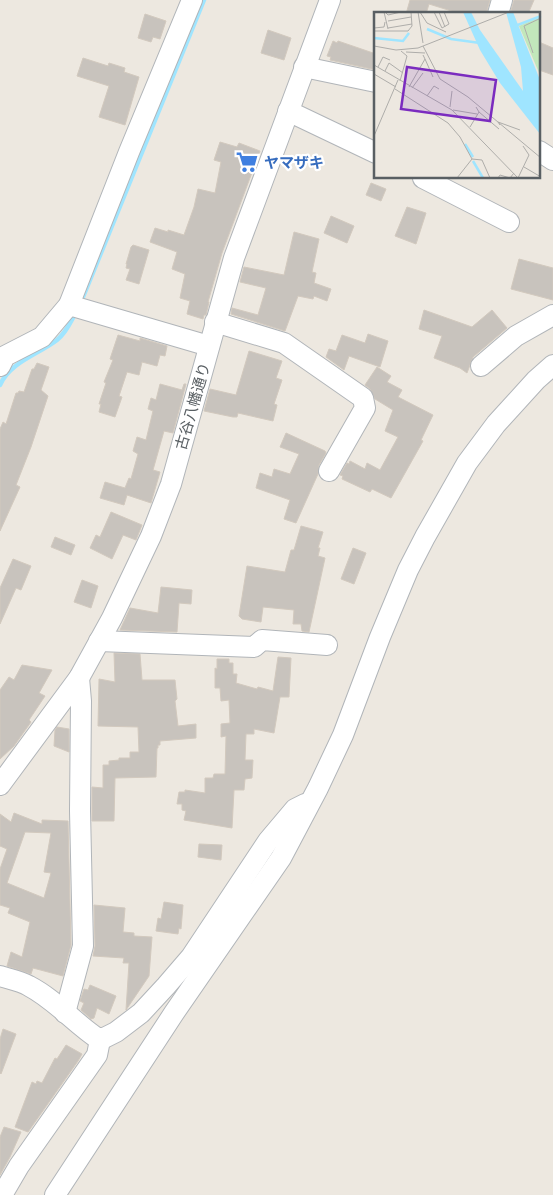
<svg xmlns="http://www.w3.org/2000/svg" width="553" height="1195" font-family="'Open Sans','Noto Sans JP',sans-serif">
	<style>
		.lines { fill: none; stroke-linecap: round; stroke-linejoin: round }
		.stream { stroke: #9fe5ff; stroke-width: 4.5 }
		.building { fill: #c8c3bd; stroke: #d2c9be; fill-rule: evenodd }
		.minor-casing { stroke: #b1b5b9; stroke-width: 22 }
		.minor { stroke: #fff; stroke-width: 20 }
		.labels { text-anchor: middle; dominant-baseline: central; stroke-width: 4.5; stroke-linejoin: round; paint-order: stroke }
		.shop-label { font-size: 15px; font-weight: bold; fill: #366cbe; stroke: #fff; text-anchor: start }
		.street-label { font-size: 15px; fill: #595f63; stroke: #fff }
		.inset-river { fill: none; stroke: #9fe5ff; stroke-width: 2.5 }
		.inset-road { fill: none; stroke: #aeadaa; stroke-width: 1 }
		.view { fill: #7b2cbf; fill-opacity: 0.15; stroke: #7b2cbf; stroke-width: 2.5 }
		.inset-edge { fill: none; stroke: #595f63; stroke-width: 2.5 }
	</style>
	<rect width="100%" height="100%" fill="#ede8e0"/>
	<g class="lines">
		<!-- stream -->
		<g class="stream">
			<polyline points="81,302 204,0"/>
			<path d="M0 385C10 362 39 354 57 340 66 333 70 323 75 314"/>
		</g>
	</g>
	<!-- building -->
	<g class="building">
		<polygon points="410,0 490,0 486,14 461,14 429,4 426,14 406,14"/>
		<polygon points="514,0 534,0 528,14 510,14"/>
		<polygon points="145,14 166,21 160,39 153,37 151,42 138,38"/>
		<polygon points="268,30 291,38 284,60 261,53"/>
		<polygon points="333,41 337,43 338,41 376,54 376,70 330,60 331,57 327,56"/>
		<polygon points="539,42 553,48 553,75 539,70"/>
		<polygon points="83,58 108,66 109,63 125,68 124,72 139,77 125,125 99,117 109,86 77,76"/>
		<polygon points="220,142 237,147 239,143 260,151 222,253 208,302 209,302 206,315 204,315 203,319 187,314 190,301 180,298 185,274 172,269 177,252 150,242 155,228 168,232 168,230 184,235 194,207 198,189 215,193 221,162 214,160"/>
		<polygon points="371,183 386,189 381,201 366,195"/>
		<polygon points="407,207 426,213 416,244 395,236"/>
		<polygon points="331,216 354,226 347,243 324,233"/>
		<polygon points="294,232 319,239 312,272 316,273 314,283 331,289 327,301 314,296 313,299 298,296 285,331 231,314 232,308 258,315 266,288 240,282 244,267 284,275"/>
		<polygon points="133,245 149,250 139,284 126,280 130,269 126,268 127,264 126,264 131,247"/>
		<polygon points="519,259 553,268 553,300 511,289"/>
		<polygon points="424,310 472,327 492,310 507,328 473,357 467,373 460,368 434,358 442,336 419,329"/>
		<polygon points="368,334 388,341 380,367 349,356 344,370 326,357 329,349 336,351 342,335 365,343"/>
		<polygon points="118,335 140,341 140,338 167,346 165,356 160,355 157,366 142,362 139,375 127,372 119,396 122,397 115,417 99,412 101,404 99,404 106,383 104,382 113,360 110,359"/>
		<polygon points="249,351 282,361 276,378 282,380 274,404 277,405 273,421 238,413 237,417 233,417 204,411 210,389 236,395"/>
		<polygon points="37,363 49,367 41,390 48,396 31,447 16,485 20,487 0,531 0,429 3,422 6,424 16,393 18,393 19,391 24,392 32,369 34,369"/>
		<polygon points="377,367 391,376 387,382 402,390 398,397 433,415 421,440 423,441 391,498 372,489 370,492 342,479 343,476 340,475 347,463 349,464 350,461 365,469 367,463 380,470 398,437 385,431 393,410 375,399 370,389 365,385"/>
		<polygon points="160,384 182,390 184,384 186,384 173,433 164,431 153,470 160,472 151,503 127,495 124,505 100,498 105,482 125,488 129,478 131,479 138,454 133,451 137,437 146,440 153,411 148,409 151,398 156,400"/>
		<polygon points="286,433 325,451 326,453 319,465 318,474 296,523 284,519 290,500 256,488 260,473 272,477 274,469 290,474 299,454 280,447"/>
		<polygon points="111,512 142,525 136,540 123,535 112,559 90,548 96,535 100,537"/>
		<polygon points="301,526 323,532 318,548 320,548 318,556 325,558 309,632 302,631 301,624 293,624 294,610 263,607 261,622 242,619 239,616 247,566 285,572 291,550 294,550"/>
		<polygon points="55,537 75,545 71,555 51,547"/>
		<polygon points="353,548 366,553 354,584 341,579"/>
		<polygon points="13,559 31,566 21,590 16,588 0,624 0,588"/>
		<polygon points="82,580 98,586 91,608 74,602"/>
		<polygon points="161,587 192,590 191,604 179,603 177,632 120,630 130,608 158,613"/>
		<polygon points="114,653 140,654 142,680 175,680 177,699 175,701 178,726 196,724 196,738 160,741 160,745 158,745 158,748 157,748 156,777 115,778 114,821 92,821 92,787 103,788 103,765 109,765 109,761 119,760 119,758 130,758 130,752 139,752 138,727 98,726 99,679 115,682"/>
		<polygon points="278,657 291,658 289,697 280,697 274,733 254,729 254,734 246,734 245,760 253,760 252,778 245,779 244,790 234,790 232,828 184,820 186,811 182,810 182,804 177,804 179,792 185,792 185,790 205,793 205,778 213,778 214,774 225,774 226,736 221,737 221,724 230,723 229,700 221,701 220,688 215,688 215,668 217,669 217,659 229,659 229,663 233,663 233,674 237,674 236,683 257,689 258,687 273,691"/>
		<polygon points="22,665 52,670 39,693 45,696 29,720 31,722 14,746 0,759 0,690 9,677 14,680"/>
		<polygon points="57,727 69,729 69,752 54,746 55,730"/>
		<path d="M14 813 42 824V820L68 821 71 945 63 976 33 968 31 974 7 966 11 952 22 957 30 922 8 913 10 908 0 905V869L7 849 0 846V814L11 822ZM25 832 51 833 44 872 51 873 44 898 7 883Z"/>
		<polygon points="199,844 222,845 221,860 198,857"/>
		<polygon points="164,902 183,905 181,929 179,928 178,934 156,931 158,918 161,919"/>
		<polygon points="94,905 125,908 123,932 134,933 134,936 152,937 149,976 126,1010 129,963 123,963 124,958 93,956 95,946"/>
		<polygon points="90,985 116,996 109,1014 97,1008 94,1018 91,1019 81,1010 84,1003 80,1001 84,989 88,990"/>
		<polygon points="3,1029 16,1034 1,1074 0,1073 0,1039"/>
		<polygon points="66,1045 82,1054 78,1061 28,1132 15,1127 32,1082 36,1084 37,1081 42,1083 55,1058 57,1059"/>
		<polygon points="4,1127 21,1132 10,1157 0,1175 0,1137"/>
	</g>
	<g class="lines">
		<!-- minor casing -->
		<g class="minor-casing">
			<g id="minor">
				<polyline points="498,14 502,0"/>
				<polyline points="304,67 376,82"/>
				<polyline points="288,111 376,153"/>
				<polyline points="539,151 553,160"/>
				<polyline points="423,178 509,222"/>
				<polyline points="69,305 209,346"/>
				<polyline points="215,322 284,343 363,398 365,408 329,471"/>
				<polyline points="0,366 5,356 42,337 69,305 129,152 192,0"/>
				<polyline points="481,366 516,336 553,315"/>
				<polyline points="99,641 254,647 262,640 327,645"/>
				<polyline points="0,785 79,678 112,618 151,536 171,484 234,258 330,0"/>
				<path d="M0 976C9 979 21 981 29 986 56 1000 75 1024 100 1040L116 1032 141 1013 166 986 191 957 268 841 295 809 305 804"/>
				<polyline points="65,1013 83,946 80,811 81,701 79,678"/>
				<polyline points="2,1195 19,1166 97,1055 100,1040"/>
				<polyline points="55,1195 174,1013 281,858 318,788 343,735 380,637 408,570 425,537 467,463 496,424 536,380 553,365"/>
			</g>
		</g>
		<!-- minor -->
		<use href="#minor" class="minor"/>
	</g>
	<!-- icons -->
	<defs>
		<g id="supermarket-bare" transform="scale(1.725)"><path d="M-6-5.5h2.5l.6 2H6L4.5 2H-2.5L-4.4-4H-6ZM-1.5 3.2a1.3 1.3 0 1 0 .1 0ZM3 3.2a1.3 1.3 0 1 0 .1 0Z" fill="#3f7fe0" stroke="#fff" stroke-width="2.5" paint-order="stroke"/></g>
	</defs>
	<g fill-rule="evenodd">
		<use href="#supermarket-bare" x="247" y="162"/>
	</g>
	<g class="labels">
		<!-- shop labels -->
		<g class="shop-label">
			<text x="264" y="162">ヤマザキ</text>
		</g>
		<!-- street labels -->
		<g class="street-label">
			<text transform="translate(192 406) rotate(-74)">古谷八幡通り</text>
		</g>
	</g>
	<!-- overview -->
	<g transform="translate(374 12)">
		<rect width="166" height="166" fill="#ede8e0"/>
		<path d="M166 5V63L145 14Z" fill="#c2e7bb"/>
		<path d="M89 0H97L106 18 149 79 147 55 132 0H139L166 68V122L126 71 106 38Z" fill="#9fe5ff"/>
		<path class="inset-river" d="M141 14 167 4M53 17 77 27 106 31M0 26 29 29 35 21M91 132 99 145M99 149 109 166"/>
		<path class="inset-road" d="M10 0 14 17M11 0 14 3 27 0M44 0 49 31M46 0 53 11 72 20M60 0 68 16 75 12 70 0M65 0 71 15M14 9 37 5M0 16 10 15 11 10M14 16 38 12M0 19H34L38 14 37 0M0 34 22 38 44 36 135 0M49 34 66 67 94 85 167 146M32 40 51 41M159 41 150 14 167 6M51 47 59 65M0 53 78 98 144 166M4 55 9 45 16 48M11 59 15 51 29 61M0 62 22 75M26 69 33 44 27 39M35 75 51 47 49 43M38 76 49 61M21 77 74 111 86 125 98 147 83 166M53 84 60 74 65 77M76 95 78 79M79 98 103 102M105 100 125 117M126 113 124 110 146 118M96 115 105 100 102 95M0 124 24 68M98 147 108 148 116 166M150 155 167 165M124 166 126 163 136 166 140 161M144 166 155 143 149 134"/>
		<path class="view" d="M33 55 122 68 116 109 27 97Z"/>
		<rect width="166" height="166" class="inset-edge"/>
	</g>
</svg>
